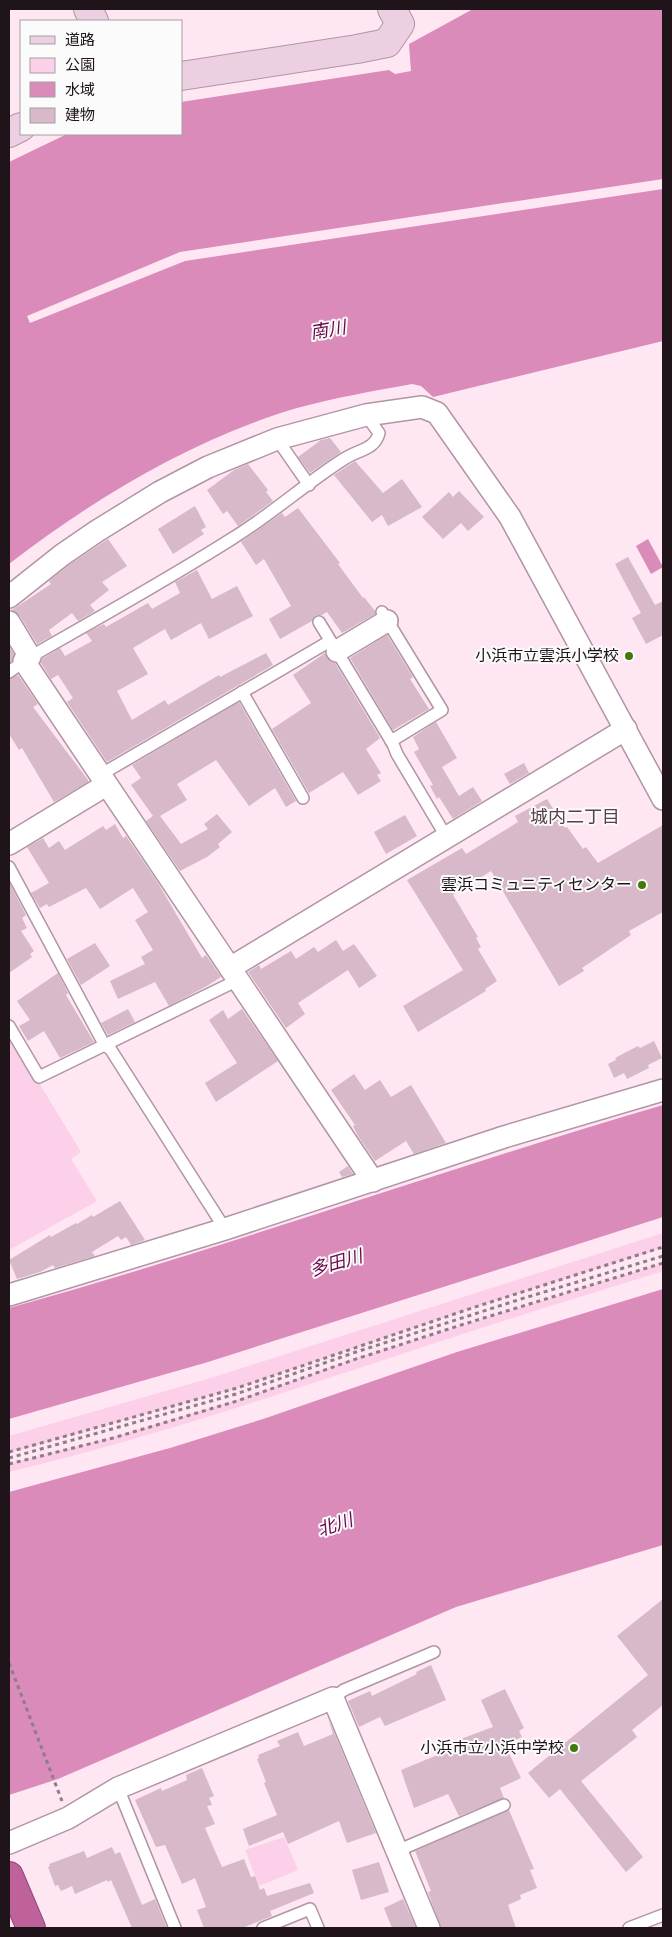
<svg xmlns="http://www.w3.org/2000/svg" width="672" height="1937" font-family="'Varela Round','Noto Sans JP',sans-serif">
	<style>
		.green { fill: #fcd0e8 }
		.water { fill: #da8bba }
		.pier { fill: #ffe6f3 }
		.building { fill: #d7b9c9 }
		.lines { fill: none; stroke-linecap: round; stroke-linejoin: round }
		.lane-casing { stroke: #b195a5; stroke-width: 14 }
		.street-casing { stroke: #b195a5; stroke-width: 24 }
		.secondary-casing { stroke: #b195a5; stroke-width: 30 }
		.highway-casing { stroke: #87466e; stroke-width: 30 }
		.path { stroke: #8e7d86; stroke-width: 3; stroke-dasharray: 4 4; stroke-linecap: butt }
		.lane { stroke: #fff; stroke-width: 11 }
		.street { stroke: #fff; stroke-width: 21 }
		.secondary { stroke: #ecd0e1; stroke-width: 28 }
		.highway { stroke: #bf619b; stroke-width: 28 }
		.poi-dot { fill: #42790a; stroke: #fbfbfb; stroke-width: 2 }
		.labels { text-anchor: middle; dominant-baseline: central; stroke-width: 4; stroke-linejoin: round; paint-order: stroke }
		.poi-label { font-size: 16px; fill: #1e1419; stroke: #fbfbfb; text-anchor: end }
		.water-label { font-size: 18px; font-style: italic; fill: #690a4d; stroke: #fbfbfb }
		.neighbourhood-label { font-size: 18px; fill: #563e4b; stroke: #fbfbfb }
	</style>
	<rect width="100%" height="100%" fill="#ffe6f3"/>
	<!-- green -->
	<g class="green">
		<polygon points="9,1038 25,1065 30,1068 81,1152 71,1159 97,1201 9,1250"/>
		<polygon points="663,1233 663,1248 472,1308 237,1388 9,1453 9,1436 214,1377"/>
		<path d="M663 1263V1271C593 1293 523 1314 454 1337 306 1385 160 1436 9 1472V1464L113 1437 237 1400 354 1359Z"/>
		<polygon points="284,1837 298,1870 259,1886 245,1850"/>
	</g>
	<!-- water -->
	<g class="water">
		<path d="M473 9H663V341L433 397 421 386 412 384C373 391 334 398 297 408 192 439 95 498 9 564V162L67 134H181V102L389 70 395 74 411 71 409 44Z"/>
		<polygon points="648,539 663,567 651,574 636,546"/>
		<path d="M663 1105V1217L208 1362 9 1419V1308C229 1247 444 1169 663 1105Z"/>
		<polygon points="663,1289 663,1545 456,1607 58,1779 9,1795 9,1492 170,1448 266,1418 457,1352"/>
	</g>
	<!-- pier -->
	<polygon class="pier" points="663,179 663,189 185,261 30,323 27,316 180,252"/>
	<!-- building -->
	<g class="building">
		<polygon points="330,438 341,452 310,473 298,457 321,440"/>
		<polygon points="355,461 383,493 402,479 422,507 388,526 382,515 372,522 334,475"/>
		<polygon points="248,464 268,490 266,492 273,501 238,526 227,511 223,514 207,490 234,470"/>
		<polygon points="459,491 484,517 468,531 461,523 443,539 422,517 449,492 453,497"/>
		<polygon points="195,506 206,527 201,530 204,534 173,554 158,529"/>
		<polygon points="298,508 340,563 338,564 363,598 364,597 375,611 375,614 342,633 327,612 322,615 316,615 312,621 280,639 269,619 291,606 264,559 256,565 241,542 282,513 285,517"/>
		<polygon points="108,539 127,566 102,582 109,590 90,605 95,611 78,621 72,613 49,630 52,636 37,644 20,616 12,610 51,584 49,581 69,565"/>
		<polygon points="628,557 655,605 663,601 663,635 646,644 632,618 641,613 615,564"/>
		<polygon points="197,570 212,599 237,586 253,616 209,639 201,623 171,640 165,629 133,648 148,674 117,691 132,720 165,700 168,705 219,675 220,677 266,653 273,665 107,762 67,702 73,698 58,675 51,679 41,663 42,659 60,648 65,656 92,641 86,633 104,624 106,627 148,603 152,609 180,593 175,582"/>
		<polygon points="387,635 413,677 410,679 429,709 393,730 350,658"/>
		<polygon points="9,646 14,654 12,661 9,663"/>
		<polygon points="325,653 331,662 335,663 380,738 366,749 381,773 377,775 381,781 358,795 343,772 309,793 272,729 311,703 293,675"/>
		<polygon points="18,675 38,704 33,707 88,780 88,782 54,802 22,748 19,750 9,734 9,679"/>
		<polygon points="239,702 296,801 286,807 275,788 249,806 216,760 177,784 187,800 160,816 181,844 208,829 204,824 217,814 232,832 218,844 220,847 207,857 180,871 146,821 153,816 131,785 141,778 132,765"/>
		<polygon points="436,722 457,758 442,767 459,796 473,787 482,801 453,819 439,797 437,799 430,786 433,785 414,752 419,749 413,737"/>
		<polygon points="524,763 529,773 510,784 504,774"/>
		<polygon points="547,799 565,828 567,827 583,849 586,847 598,863 663,825 663,912 629,931 631,935 582,968 584,971 559,986 491,871 453,895 478,937 476,938 481,947 478,949 497,981 485,989 486,991 418,1032 403,1006 463,970 407,880 462,848 466,854 518,822 515,816"/>
		<polygon points="405,815 417,836 386,854 374,832"/>
		<polygon points="115,824 123,838 126,836 158,883 202,958 206,955 221,977 207,986 169,1006 155,982 118,999 110,981 145,964 141,957 153,950 135,920 148,912 133,888 100,909 86,888 49,907 47,904 40,908 31,893 49,883 27,847 43,838 49,848 59,841 65,850 103,826 106,830"/>
		<polygon points="9,882 26,915 22,918 27,928 21,931 34,951 30,954 32,957 9,973"/>
		<polygon points="336,940 343,951 354,944 377,976 359,988 348,970 298,1003 305,1014 286,1028 248,972 259,965 261,969 291,951 296,959 314,947 318,952"/>
		<polygon points="95,943 110,966 81,985 67,959"/>
		<polygon points="58,973 68,993 66,995 94,1042 60,1058 44,1031 28,1041 19,1026 30,1020 17,1001"/>
		<polygon points="128,1009 135,1022 108,1035 101,1023"/>
		<polygon points="242,1009 278,1061 216,1102 205,1083 237,1063 209,1020 223,1010 228,1019"/>
		<polygon points="654,1041 662,1058 648,1065 649,1068 627,1079 624,1073 614,1078 608,1064 616,1060 615,1058 638,1046 640,1048"/>
		<polygon points="354,1074 365,1090 380,1080 391,1097 411,1085 446,1143 414,1154 406,1141 375,1161 358,1136 353,1126 355,1125 331,1090"/>
		<polygon points="348,1166 353,1174 342,1177 339,1172"/>
		<polygon points="120,1201 145,1240 131,1245 126,1237 121,1240 118,1236 92,1252 95,1256 55,1268 53,1265 40,1272 17,1279 9,1260 50,1235 51,1237 76,1223 77,1224 92,1215 93,1217"/>
		<polygon points="663,1599 663,1705 632,1730 637,1737 581,1781 643,1857 626,1872 560,1789 549,1798 528,1773 648,1675 617,1636"/>
		<polygon points="431,1665 446,1700 385,1726 380,1717 359,1727 348,1701 370,1691 372,1696 417,1674 416,1672"/>
		<polygon points="505,1689 524,1728 519,1731 522,1737 505,1745 521,1778 500,1788 504,1798 459,1816 448,1794 414,1808 401,1770 440,1754 436,1748 493,1727 481,1700"/>
		<polygon points="328,1718 376,1833 347,1843 339,1821 288,1844 283,1832 249,1846 243,1829 277,1815 264,1783 266,1782 257,1759 259,1758 258,1755 280,1746 277,1741 298,1732 304,1746 333,1734"/>
		<polygon points="202,1768 214,1796 209,1798 212,1805 207,1806 215,1824 205,1828 222,1867 244,1859 251,1877 255,1876 260,1890 264,1888 267,1896 310,1883 314,1893 270,1911 272,1916 242,1928 204,1928 197,1910 206,1907 195,1878 182,1884 165,1845 156,1847 135,1800 161,1788 162,1791 187,1780 186,1775"/>
		<polygon points="509,1810 534,1869 530,1870 537,1888 520,1895 521,1899 508,1905 516,1928 441,1928 428,1892 431,1891 415,1851"/>
		<polygon points="112,1847 115,1854 120,1852 142,1905 155,1899 167,1928 132,1928 111,1880 108,1882 107,1880 75,1894 72,1886 61,1891 58,1885 55,1886 48,1867 50,1866 49,1864 84,1851 87,1858"/>
		<polygon points="379,1862 389,1892 361,1900 352,1870"/>
		<polygon points="403,1899 416,1928 392,1928 384,1908"/>
	</g>
	<g class="lines">
		<!-- lane casing -->
		<g class="lane-casing">
			<g id="lane">
				<polyline points="277,439 309,485"/>
				<polyline points="382,612 442,710 391,741"/>
				<polyline points="319,622 393,744 397,754 447,838"/>
				<path d="M9 672 30 657C98 618 167 580 233 538 272 514 306 483 344 459 357 450 375 450 379 433L366 415"/>
				<polyline points="242,692 303,798"/>
				<polyline points="100,775 330,641"/>
				<polyline points="9,867 104,1044 111,1050 225,1229"/>
				<polyline points="9,1026 39,1077 238,980"/>
				<polyline points="333,1698 344,1690 434,1652"/>
				<polyline points="118,1788 175,1928"/>
				<polyline points="397,1851 504,1805"/>
				<polyline points="263,1928 310,1909 318,1928"/>
				<polyline points="629,1928 663,1915"/>
			</g>
		</g>
		<!-- street casing -->
		<g class="street-casing">
			<g id="street">
				<polyline points="9,597 62,555 97,531 160,492 208,467 277,439 366,415 422,407 437,413 510,517 663,799"/>
				<polyline points="9,622 30,657"/>
				<polyline points="337,651 387,621"/>
				<polyline points="24,661 373,1181"/>
				<polyline points="9,844 106,785"/>
				<polyline points="230,968 626,729"/>
				<polyline points="9,1295 225,1229 504,1137 663,1090"/>
				<polyline points="9,1843 68,1818 118,1788 333,1698 429,1928"/>
			</g>
		</g>
		<!-- secondary casing -->
		<g class="secondary-casing">
			<g id="secondary">
				<polyline points="88,9 94,21"/>
				<polyline points="181,76 357,49 387,43 400,24 392,9"/>
				<polyline points="9,133 21,127"/>
			</g>
		</g>
		<!-- highway casing -->
		<g class="highway-casing">
			<polyline id="highway" points="9,1876 31,1928"/>
		</g>
		<!-- path -->
		<g class="path">
			<polyline points="9,1452 237,1388 472,1308 663,1247"/>
			<polyline points="9,1458 236,1394 353,1353 521,1299 663,1256"/>
			<polyline points="9,1464 113,1438 237,1401 353,1360 461,1325 663,1263"/>
			<polyline points="9,1663 62,1801"/>
		</g>
		<!-- lane -->
		<use href="#lane" class="lane"/>
		<!-- street -->
		<use href="#street" class="street"/>
		<!-- secondary -->
		<use href="#secondary" class="secondary"/>
		<!-- highway -->
		<use href="#highway" class="highway"/>
	</g>
	<!-- markers -->
	<g class="poi-dot">
		<circle cx="629" cy="656" r="5"/>
		<circle cx="642" cy="885" r="5"/>
		<circle cx="574" cy="1748" r="5"/>
	</g>
	<g class="labels">
		<!-- poi labels -->
		<g class="poi-label">
			<text x="619" y="656">小浜市立雲浜小学校</text>
			<text x="632" y="885">雲浜コミュニティセンター</text>
			<text x="564" y="1748">小浜市立小浜中学校</text>
		</g>
		<!-- water labels -->
		<g class="water-label">
			<text transform="translate(328 330) rotate(-10)">南川</text>
			<text transform="translate(336 1263) rotate(-16)">多田川</text>
			<text transform="translate(335 1525) rotate(-19)">北川</text>
		</g>
		<!-- neighbourhood labels -->
		<g class="neighbourhood-label">
			<text x="575" y="817">城内二丁目</text>
		</g>
	</g>
	<!-- border -->
	<rect width="672" height="1937" fill="none" stroke="#1e1419" stroke-width="20"/>
	<!-- legend -->
	<rect x="20" y="20" width="162" height="115" fill="#fbfbfb" stroke="#a39fa1"/>
	<rect x="30" y="36" width="25" height="8" fill="#ecd0e1" stroke="#a39fa1"/>
	<text x="65" y="45" font-size="15" fill="#1e1419">道路</text>
	<rect x="30" y="58" width="25" height="15" fill="#fcd0e8" stroke="#a39fa1"/>
	<text x="65" y="70" font-size="15" fill="#1e1419">公園</text>
	<rect x="30" y="82" width="25" height="15" fill="#da8bba" stroke="#a39fa1"/>
	<text x="65" y="95" font-size="15" fill="#1e1419">水域</text>
	<rect x="30" y="108" width="25" height="15" fill="#d7b9c9" stroke="#a39fa1"/>
	<text x="65" y="120" font-size="15" fill="#1e1419">建物</text>
</svg>
